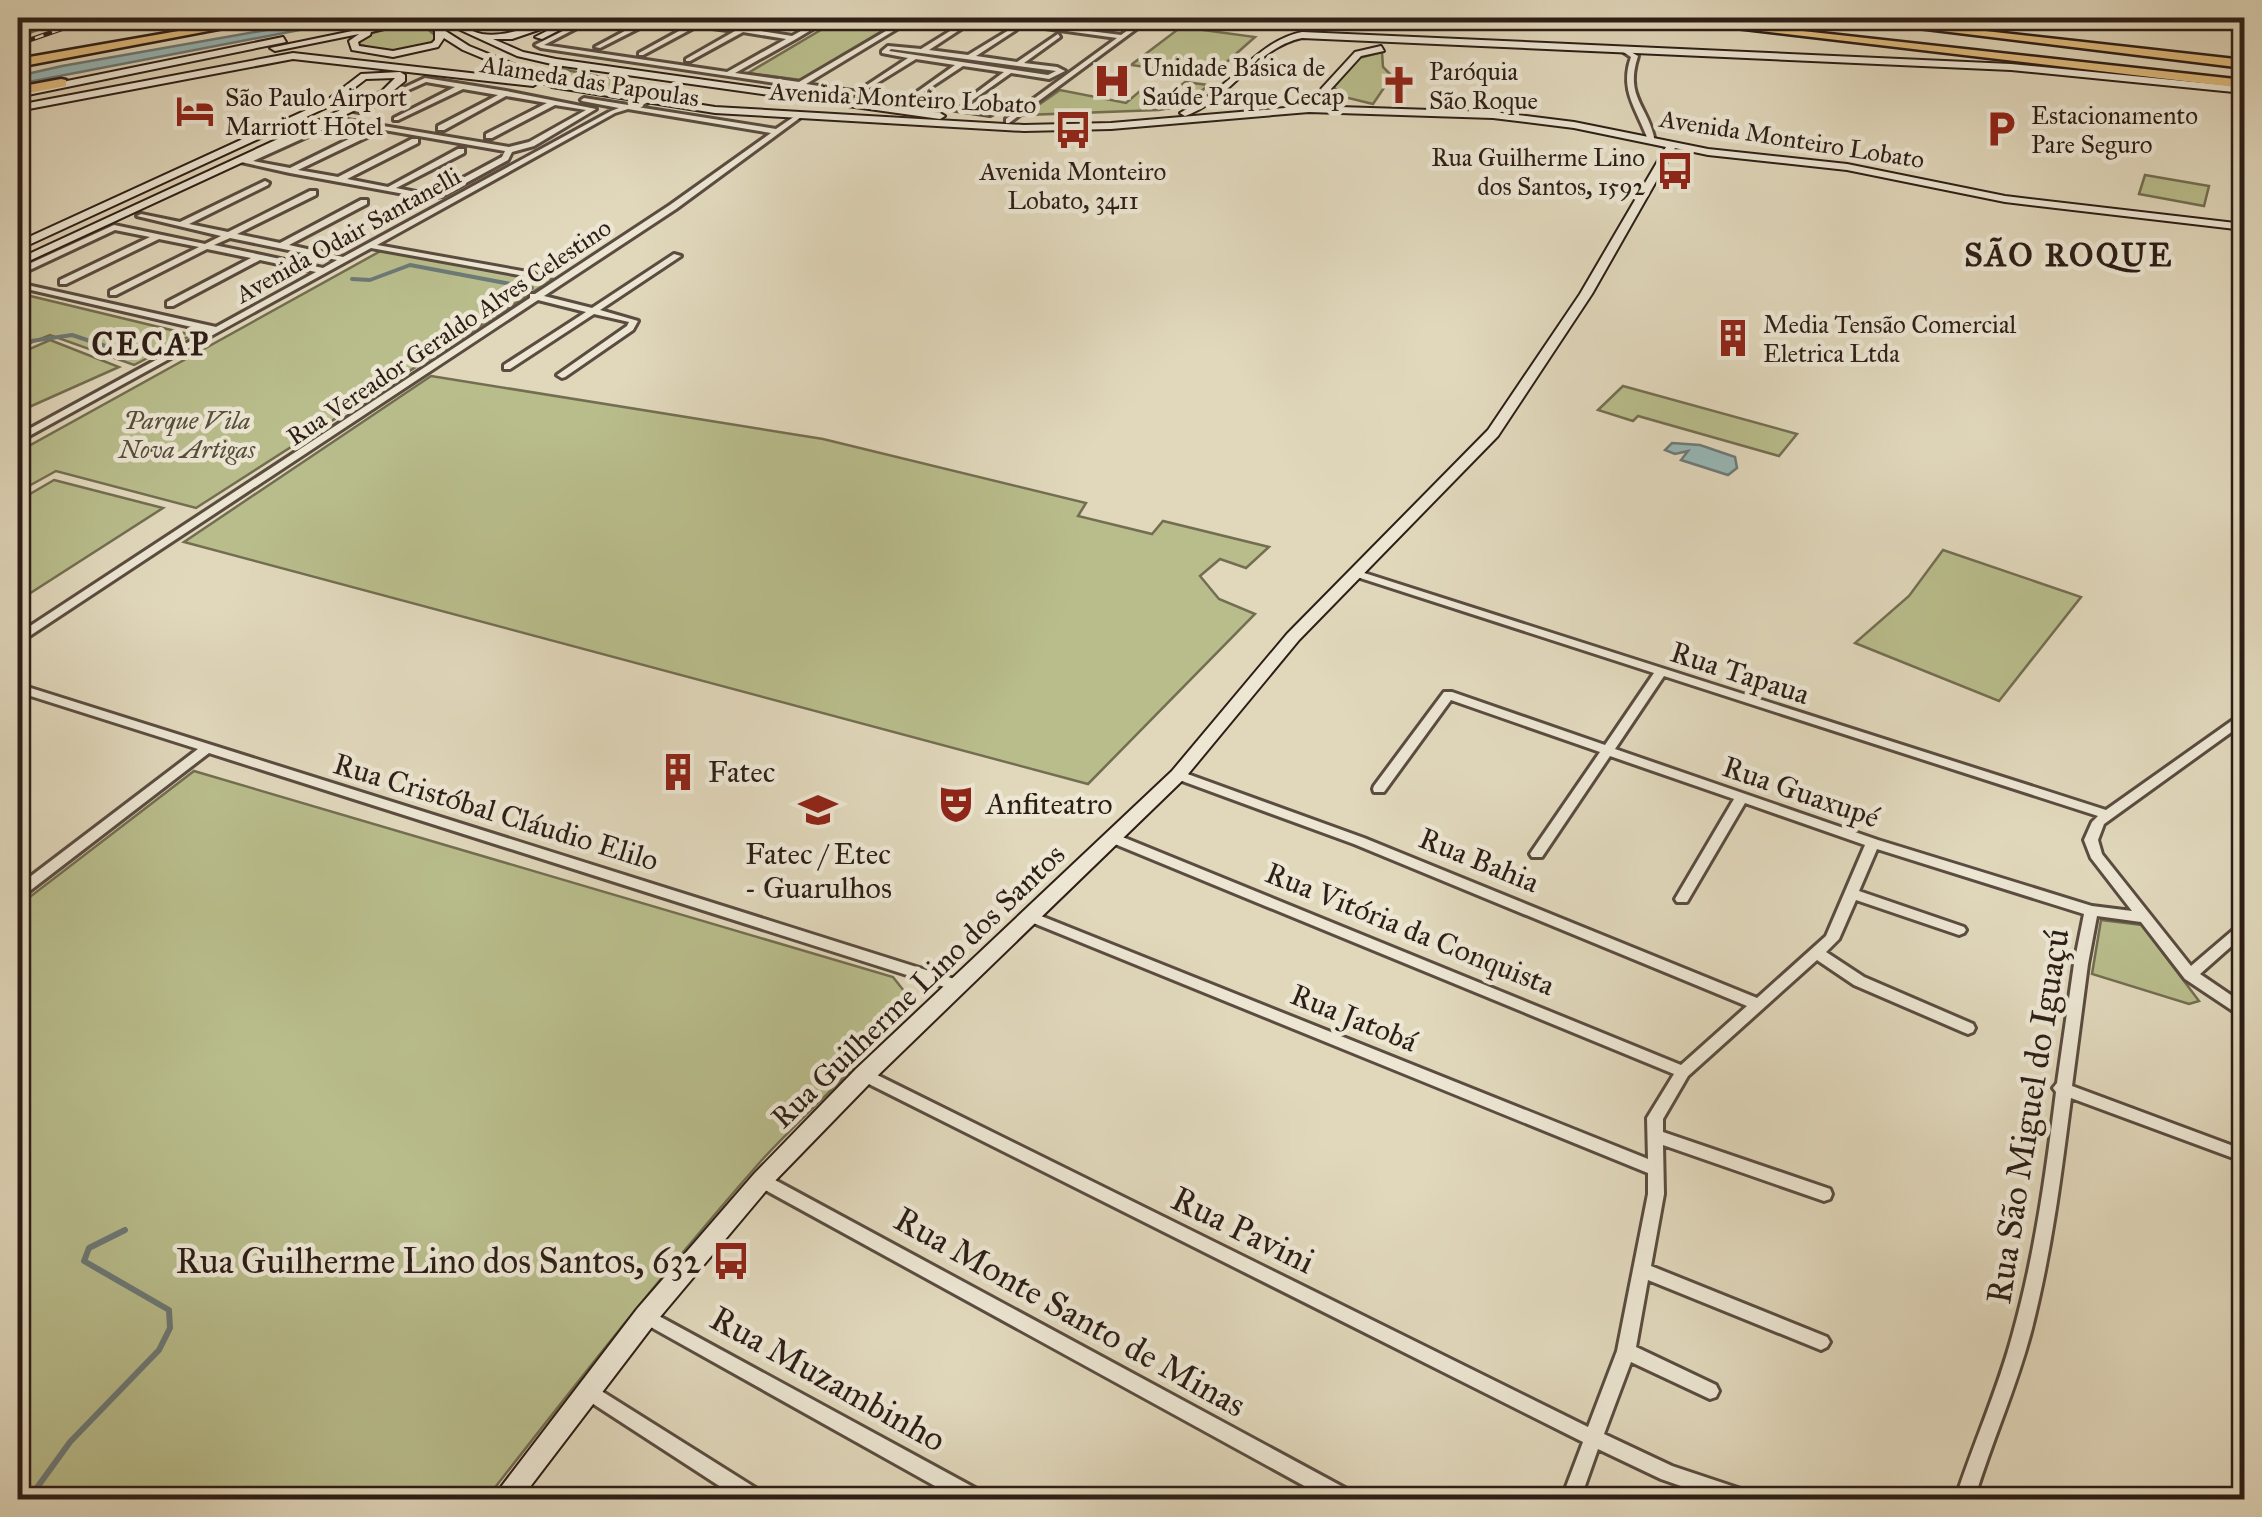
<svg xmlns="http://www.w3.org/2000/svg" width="2262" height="1517" font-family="'IM FELL Great Primer',serif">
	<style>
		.green { fill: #b9bd8c; stroke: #736e52; stroke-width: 2.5 }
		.water { fill: #97b8b8; stroke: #6d7a78; stroke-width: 2.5 }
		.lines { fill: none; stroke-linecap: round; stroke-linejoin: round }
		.stream-far1 { stroke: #6d7a78; stroke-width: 4 }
		.stream { stroke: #6d7a78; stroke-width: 6 }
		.street-casing { stroke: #5a4c40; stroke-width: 6 }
		.secondary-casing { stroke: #2d1e17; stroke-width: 4 }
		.highway-casing { stroke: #2d1e17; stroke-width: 5 }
		.street { fill: #ece6d3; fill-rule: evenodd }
		.secondary { fill: #ece6d3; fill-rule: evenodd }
		.highway { fill: #e0bc7e; fill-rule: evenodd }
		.rail-casing { stroke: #2d1e17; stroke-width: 5 }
		.rail { stroke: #ece6d3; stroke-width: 2.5; stroke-dasharray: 9; stroke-linecap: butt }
		.secondary-bridge-casing { stroke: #2d1e17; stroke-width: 12; stroke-linecap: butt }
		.secondary-bridge { stroke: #ece6d3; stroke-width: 10 }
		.labels { text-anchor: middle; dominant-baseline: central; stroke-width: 9; stroke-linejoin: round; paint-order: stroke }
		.far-poi-label { font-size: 25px; fill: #2d1e17; stroke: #ece6d3; text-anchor: start }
		.far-street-label { font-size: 25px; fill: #2d1e17; stroke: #ece6d3 }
		.far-park-label { font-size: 25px; font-style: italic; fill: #574e3a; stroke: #ece6d3 }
		.street-label { font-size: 30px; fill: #2d1e17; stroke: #ece6d3 }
		.poi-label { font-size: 30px; fill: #2d1e17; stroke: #ece6d3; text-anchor: start }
		.far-district-label { font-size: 32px; font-weight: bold; letter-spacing: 2.5px; fill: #2d1e17; stroke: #ece6d3 }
		.near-street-label { font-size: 35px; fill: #2d1e17; stroke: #ece6d3 }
		.near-poi-label { font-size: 35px; fill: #2d1e17; stroke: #ece6d3; text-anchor: end }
	</style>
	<rect width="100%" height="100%" fill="#e1d8bc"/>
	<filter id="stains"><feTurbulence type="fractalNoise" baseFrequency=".002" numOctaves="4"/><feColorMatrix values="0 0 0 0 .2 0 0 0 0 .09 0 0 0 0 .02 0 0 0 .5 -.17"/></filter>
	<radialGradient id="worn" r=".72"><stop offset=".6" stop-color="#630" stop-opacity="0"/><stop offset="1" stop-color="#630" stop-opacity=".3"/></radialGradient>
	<!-- green -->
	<g class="green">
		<polygon points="18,18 133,18 87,28 71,18 18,37"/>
		<polygon points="841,18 904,18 800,80 748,73"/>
		<polygon points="418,21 436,36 433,44 390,53 357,44 368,34"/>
		<polygon points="1181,27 1255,37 1211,76 1131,65"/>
		<polygon points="1382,52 1383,67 1392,76 1373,104 1340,96 1334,87 1359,58"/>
		<polygon points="562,69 651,87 625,94 544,76"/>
		<polygon points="1185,82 1208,85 1187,105 1159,110 1024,115 1060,90 1126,103 1140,91 1164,94 1153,107"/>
		<polygon points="2145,175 2209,186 2204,206 2139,194"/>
		<polygon points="386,248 553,279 196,508 56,471 18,492 18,452"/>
		<polygon points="18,293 192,335 134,365 50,335 18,348"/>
		<polygon points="50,340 119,367 18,412 18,354"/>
		<polygon points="431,376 823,439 1086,503 1078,516 1152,534 1163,521 1269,547 1246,568 1220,559 1200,576 1219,599 1255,614 1088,784 184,542"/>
		<polygon points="1623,386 1797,434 1779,456 1638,416 1633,421 1598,410"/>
		<polygon points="54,480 163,508 18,601 18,501"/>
		<polygon points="1943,550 2081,597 1999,701 1855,643 1909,596"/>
		<path d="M194 771 893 977 908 996C871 1060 810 1107 761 1161 665 1270 575 1385 486 1499H18V906Z"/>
		<polygon points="2101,920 2142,925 2199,1001 2189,1004 2092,974"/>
	</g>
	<!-- water -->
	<g class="water">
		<polygon points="334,18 362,18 18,84 18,76 62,66"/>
		<polygon points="1672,443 1700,445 1735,457 1737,468 1728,475 1681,460 1688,451 1675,454 1665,450"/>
	</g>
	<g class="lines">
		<!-- stream-far1 -->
		<g class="stream-far1">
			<polyline points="352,279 370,280 410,265 532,288"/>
			<polyline points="18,343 72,335 138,357"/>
		</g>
		<!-- stream -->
		<polyline class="stream" points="28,1500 70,1442 159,1350 170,1328 169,1310 84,1261 89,1248 125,1230"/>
		<!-- street casing -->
		<g class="street-casing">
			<g id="street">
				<polygon points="589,18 596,18 544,45 727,72 786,39 743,32 690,61 686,61 686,59 735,31 697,26 643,55 639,55 639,53 690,25 655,20 600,48 595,47 649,18 665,18 741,28 760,18 767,18 748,29 792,36 824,18 831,18 796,39 735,73 799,82 908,18 915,18 806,84 994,113 990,115 541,48 535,45"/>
				<polygon points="973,18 986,18 1121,35 1145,18 1151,18 1009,123 1006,123 1006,119 1117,38"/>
				<path d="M968 20 970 23 929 50 968 55 1014 27 1016 30 976 56 1017 62 1058 34 1060 37 1024 63 1057 67 1065 71 1049 79 1011 73 967 104 965 103V101L1004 72 963 66 919 95 916 93 917 92 955 65 916 59 869 88 864 87 908 58 882 53V51L888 46 921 49ZM891 49 1056 71 1048 75 889 51Z"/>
				<path d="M1624 48 1638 56C1624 98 1649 106 1655 142L1648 140C1637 109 1619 91 1631 57L1622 51Z"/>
				<polygon points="425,78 506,91 596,109 534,146 512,152 508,160 442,196 426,198 290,173 241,162 323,124 326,124 326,128 253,161 290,168 363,132 369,132 369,136 298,170 338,177 412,139 418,139 418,143 347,179 388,187 458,149 464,149 464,153 396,188 426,194 437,192 502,157 505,151 344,123 341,123 341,119 509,147 529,142 586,110 555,105 492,138 486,138 486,134 547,103 506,96 444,130 438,130 438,126 498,95 463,89 398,120 394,120 394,118 455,87 426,82 359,112 354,111"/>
				<path d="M584 98 628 105 647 99 649 100V102L637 107 776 129 795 116 801 117 676 209 544 296 592 308 674 254 681 256 600 310 638 321 633 330 565 377 562 378 557 375 627 326 629 322 594 314 510 369H504V365L586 312 538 300 22 641 18 642V634L530 298V294H535L670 205 771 133 628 109 615 113 377 245 533 273 537 276 536 278 371 248 18 442V435L209 331 18 287V283L216 327 316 272 260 260 173 306H167V302L251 258 207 249 116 295H110V291L199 247 159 239 66 284H60V280L150 237 115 230 21 274H18V269L114 225 205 244 221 236 137 216 141 214 180 222 265 181 269 183 268 185 189 224 228 232 310 191H316V195L237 234 280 243 361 200H367V204L289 245 343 257 611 111 619 108 582 101 581 100ZM230 238 337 260 323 268 214 245Z"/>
				<path d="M1358 571 2106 810 2240 715 2244 714V723L2104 824 2098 840 2102 854 2191 966 2239 925 2244 923V935L2200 974 2244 1004V1016L2239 1015 2185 979 2141 922 2097 916 2088 964 2072 1086 2244 1150V1162L2071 1098C2061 1177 2051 1255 2031 1332 2016 1389 1991 1443 1974 1500H1955C1973 1444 1998 1390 2013 1333 2035 1254 2046 1173 2056 1092L2053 1088 2057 1083 2074 964 2084 914 1877 849 1859 891 1964 927 1966 930 1964 933 1959 935 1856 900 1839 939 1826 952 1864 977 1973 1024 1975 1028 1973 1032 1968 1034 1963 1032 1854 985 1817 960 1688 1076 1663 1119V1132L1830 1189 1832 1194 1830 1199 1824 1201 1663 1145 1664 1194 1651 1266 1827 1337 1830 1342 1827 1347 1821 1350 1648 1280 1636 1347 1716 1385 1719 1391 1716 1397 1710 1399 1631 1362 1604 1434 1672 1466 1756 1494 1758 1500H1721L1661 1479 1598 1449 1580 1500H1561L1583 1442 859 1079 856 1075 859 1071 864 1069 869 1071 1588 1427 1617 1351 1648 1194V1173L1026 920 1024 917 1026 914H1036L1648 1159 1647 1118 1674 1074 1110 842 1108 839 1110 836H1120L1681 1065 1747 1006 1354 844 1174 778 1172 775 1174 772H1182L1364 838 1757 998 1826 936 1865 845 1745 803 1687 902H1677L1675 899 1734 799 1610 756 1542 857H1532L1530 854 1532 851 1600 752 1451 700 1384 792H1374L1373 789 1374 786 1444 692H1452L1605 745 1654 673 1354 576 1353 574 1354 572ZM1664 676 2098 816 2092 822 2084 840 2091 858 2132 911 2092 906 1878 840 1615 749Z"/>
				<polygon points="18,684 964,982 966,986 964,990 954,990 209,753 23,896 18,898 18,886 198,749 18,692"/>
				<polygon points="762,1173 1356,1494 1358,1500 1330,1500 756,1185 754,1180 756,1175"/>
				<polygon points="646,1309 986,1494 988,1500 960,1500 640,1321 637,1316 640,1311"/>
				<polygon points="587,1382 765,1494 767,1500 741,1500 581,1396 578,1390 581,1384"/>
				<polygon points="2244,1487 2244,1500 2207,1500 2209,1494"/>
			</g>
		</g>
		<!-- secondary casing -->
		<g class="secondary-casing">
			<g id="secondary">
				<polygon points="415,18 430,18 371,32 370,35 358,42 359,46 393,51 432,43 435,40 435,31 424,23 428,20 469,46 557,82 715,107 1024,125 1111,123 1309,106 1493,112 1574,122 1708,149 1847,164 2005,196 2244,224 2244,230 2005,202 1847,170 1708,155 1675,148 1592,294 1498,436 1299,640 1184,779 872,1081 770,1186 655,1323 520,1500 491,1500 637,1309 754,1174 856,1069 1172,771 1287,634 1488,430 1580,294 1666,147 1574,128 1493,118 1309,112 1111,129 1024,131 715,113 552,87 463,50 444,38 438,47 393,57 352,50 349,41 359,34 275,51 270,48"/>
				<path d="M542 18H550L547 27 512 39H493L523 52 556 59 940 113 945 116 940 119 556 65 517 56 443 22C457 19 467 31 482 34 501 37 522 30 540 23Z"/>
				<polygon points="573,18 583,18 542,39 535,37"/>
				<path d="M1302 32 2011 64 2244 87V93L2011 70 1302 38C1255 48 1230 100 1185 116L1180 113C1191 106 1204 100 1215 91 1244 69 1265 40 1302 32Z"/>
				<polygon points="283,37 286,42 18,97 18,91"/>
				<polygon points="1381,46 1384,51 1361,56 1331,89 1335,102 1329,102 1321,89 1355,52"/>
				<polygon points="293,53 533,80 538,83 533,86 293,59 18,111 18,105"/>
				<polygon points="400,72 405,75 405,81 388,95 18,266 18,259 382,91 395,78 366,79 332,105 22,248 18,249 18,242 326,101 361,74"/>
			</g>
		</g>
		<!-- highway casing -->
		<g class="highway-casing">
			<g id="highway">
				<polygon points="253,18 277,18 18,67 18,59"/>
				<polygon points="1651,18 1686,18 2244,80 2244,88"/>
				<polygon points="1836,18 1870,18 2244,60 2244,68"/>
				<polygon points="61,79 66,80 66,86 18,95 18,87"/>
			</g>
		</g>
		<!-- street -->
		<use href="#street" class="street"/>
		<!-- secondary -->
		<use href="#secondary" class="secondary"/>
		<!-- highway -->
		<use href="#highway" class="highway"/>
		<!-- rail casing -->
		<g class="rail-casing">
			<polyline id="rail" points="18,44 93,18"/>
		</g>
		<!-- rail -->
		<use href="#rail" class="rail"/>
		<!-- secondary-bridge casing -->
		<g class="secondary-bridge-casing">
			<polyline id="secondary-bridge" points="419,18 428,23"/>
		</g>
		<!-- secondary-bridge -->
		<use href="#secondary-bridge" class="secondary-bridge"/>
	</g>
	<!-- icons -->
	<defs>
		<g id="hospital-bare" transform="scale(3)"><path d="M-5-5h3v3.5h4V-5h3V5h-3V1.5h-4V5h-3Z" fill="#8f2418" stroke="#ece6d3" stroke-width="2.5" paint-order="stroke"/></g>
		<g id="church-bare" transform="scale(3)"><path d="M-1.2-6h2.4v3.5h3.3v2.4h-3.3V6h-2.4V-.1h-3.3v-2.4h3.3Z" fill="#8f2418" stroke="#ece6d3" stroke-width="2.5" paint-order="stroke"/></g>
		<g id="hotel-bare" transform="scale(3)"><path d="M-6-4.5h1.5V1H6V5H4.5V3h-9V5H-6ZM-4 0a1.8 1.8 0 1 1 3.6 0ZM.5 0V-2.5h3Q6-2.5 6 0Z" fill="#8f2418" stroke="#ece6d3" stroke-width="2.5" paint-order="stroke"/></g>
		<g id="parking-bare" transform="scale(3)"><path d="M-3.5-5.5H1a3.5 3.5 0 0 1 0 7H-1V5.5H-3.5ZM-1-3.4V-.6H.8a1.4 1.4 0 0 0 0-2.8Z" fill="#8f2418" stroke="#ece6d3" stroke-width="2.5" paint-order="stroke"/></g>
		<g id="bus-bare" transform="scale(3)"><path d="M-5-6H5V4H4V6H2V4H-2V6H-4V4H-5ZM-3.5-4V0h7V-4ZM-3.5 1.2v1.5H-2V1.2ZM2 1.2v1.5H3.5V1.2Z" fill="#8f2418" stroke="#ece6d3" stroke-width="2.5" paint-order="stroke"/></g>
		<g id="building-bare" transform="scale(3)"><path d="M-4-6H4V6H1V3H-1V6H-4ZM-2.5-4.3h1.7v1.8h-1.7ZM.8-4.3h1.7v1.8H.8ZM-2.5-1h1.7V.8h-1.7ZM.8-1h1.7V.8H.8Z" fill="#8f2418" stroke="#ece6d3" stroke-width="2.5" paint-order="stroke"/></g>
		<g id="theatre-bare" transform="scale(3)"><path d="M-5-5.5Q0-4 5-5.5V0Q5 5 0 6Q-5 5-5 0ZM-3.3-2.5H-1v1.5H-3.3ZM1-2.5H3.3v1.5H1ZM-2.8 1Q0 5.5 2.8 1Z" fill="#8f2418" stroke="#ece6d3" stroke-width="2.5" paint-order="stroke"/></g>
		<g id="school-bare" transform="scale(3)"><path d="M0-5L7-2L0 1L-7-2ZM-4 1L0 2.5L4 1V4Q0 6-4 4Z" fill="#8f2418" stroke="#ece6d3" stroke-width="2.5" paint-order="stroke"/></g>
	</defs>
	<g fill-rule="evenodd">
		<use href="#hospital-bare" x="1112" y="81"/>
		<use href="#church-bare" x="1399" y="85"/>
		<use href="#hotel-bare" x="195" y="111"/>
		<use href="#parking-bare" x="2001" y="129"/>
		<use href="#bus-bare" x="1073" y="130"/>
		<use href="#bus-bare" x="1675" y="171"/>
		<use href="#building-bare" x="1733" y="338"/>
		<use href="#building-bare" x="678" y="772"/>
		<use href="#theatre-bare" x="956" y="804"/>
		<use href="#school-bare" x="818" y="810"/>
		<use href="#bus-bare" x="731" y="1261"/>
	</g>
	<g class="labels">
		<!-- far-poi labels -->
		<g class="far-poi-label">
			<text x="1142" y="67">Unidade Básica de<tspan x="1142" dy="29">Saúde Parque Cecap</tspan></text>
			<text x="1429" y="71">Paróquia<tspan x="1429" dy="29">São Roque</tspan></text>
			<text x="225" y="97">São Paulo Airport<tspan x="225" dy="29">Marriott Hotel</tspan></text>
			<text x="2031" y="115">Estacionamento<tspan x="2031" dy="29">Pare Seguro</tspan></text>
			<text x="1645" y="157" text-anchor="end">Rua Guilherme Lino<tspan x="1645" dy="29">dos Santos, 1592</tspan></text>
			<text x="1073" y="171" text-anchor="middle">Avenida Monteiro<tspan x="1073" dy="29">Lobato, 3411</tspan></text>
			<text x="1763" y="324">Media Tensão Comercial<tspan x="1763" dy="29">Eletrica Ltda</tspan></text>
		</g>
		<!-- far-street labels -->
		<g class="far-street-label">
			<text transform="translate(590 81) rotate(9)">Alameda das Papoulas</text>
			<text transform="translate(903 98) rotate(3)">Avenida Monteiro Lobato</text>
			<text transform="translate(1792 139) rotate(9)">Avenida Monteiro Lobato</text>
			<text transform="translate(348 235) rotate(-29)">Avenida Odair Santanelli</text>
			<text transform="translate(449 332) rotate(-34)">Rua Vereador Geraldo Alves Celestino</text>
		</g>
		<!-- far-park labels -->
		<g class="far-park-label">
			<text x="187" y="420">Parque Vila<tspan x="187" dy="29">Nova Artigas</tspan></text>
		</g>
		<!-- street labels -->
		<g class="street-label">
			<text transform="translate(1740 673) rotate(18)">Rua Tapaua</text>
			<text transform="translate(1801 792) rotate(19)">Rua Guaxupé</text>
			<text transform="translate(496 812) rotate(17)">Rua Cristóbal Cláudio Elilo</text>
			<text transform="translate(1479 860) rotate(22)">Rua Bahia</text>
			<text transform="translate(1410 929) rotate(22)">Rua Vitória da Conquista</text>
			<text transform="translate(918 986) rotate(-44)">Rua Guilherme Lino dos Santos</text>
			<text transform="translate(1354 1018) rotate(22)">Rua Jatobá</text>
		</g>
		<!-- poi labels -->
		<g class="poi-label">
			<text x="708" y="772">Fatec</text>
			<text x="986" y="804">Anfiteatro</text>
			<text x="818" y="854" text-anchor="middle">Fatec / Etec<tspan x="818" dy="34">- Guarulhos</tspan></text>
		</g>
		<!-- far-district labels -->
		<g class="far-district-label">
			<text x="2069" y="255">SÃO ROQUE</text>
			<text x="151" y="344">CECAP</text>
		</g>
		<!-- near-street labels -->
		<g class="near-street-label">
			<text transform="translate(2028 1116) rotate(-81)">Rua São Miguel do Iguaçú</text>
			<text transform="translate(1243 1230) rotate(26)">Rua Pavini</text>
			<text transform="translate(1070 1312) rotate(29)">Rua Monte Santo de Minas</text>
			<text transform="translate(828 1379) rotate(29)">Rua Muzambinho</text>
		</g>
		<!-- near-poi labels -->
		<g class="near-poi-label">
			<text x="701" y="1261">Rua Guilherme Lino dos Santos, 632</text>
		</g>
	</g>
	<!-- margin -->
	<rect width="2262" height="1517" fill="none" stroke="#e1d8bc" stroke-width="60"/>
	<rect x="20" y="20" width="2222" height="1477" fill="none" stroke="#2d1e17" stroke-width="5"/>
	<rect x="30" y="30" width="2202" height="1457" fill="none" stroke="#2d1e17" stroke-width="2.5"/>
	<rect width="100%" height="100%" filter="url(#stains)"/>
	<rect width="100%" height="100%" fill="url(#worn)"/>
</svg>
